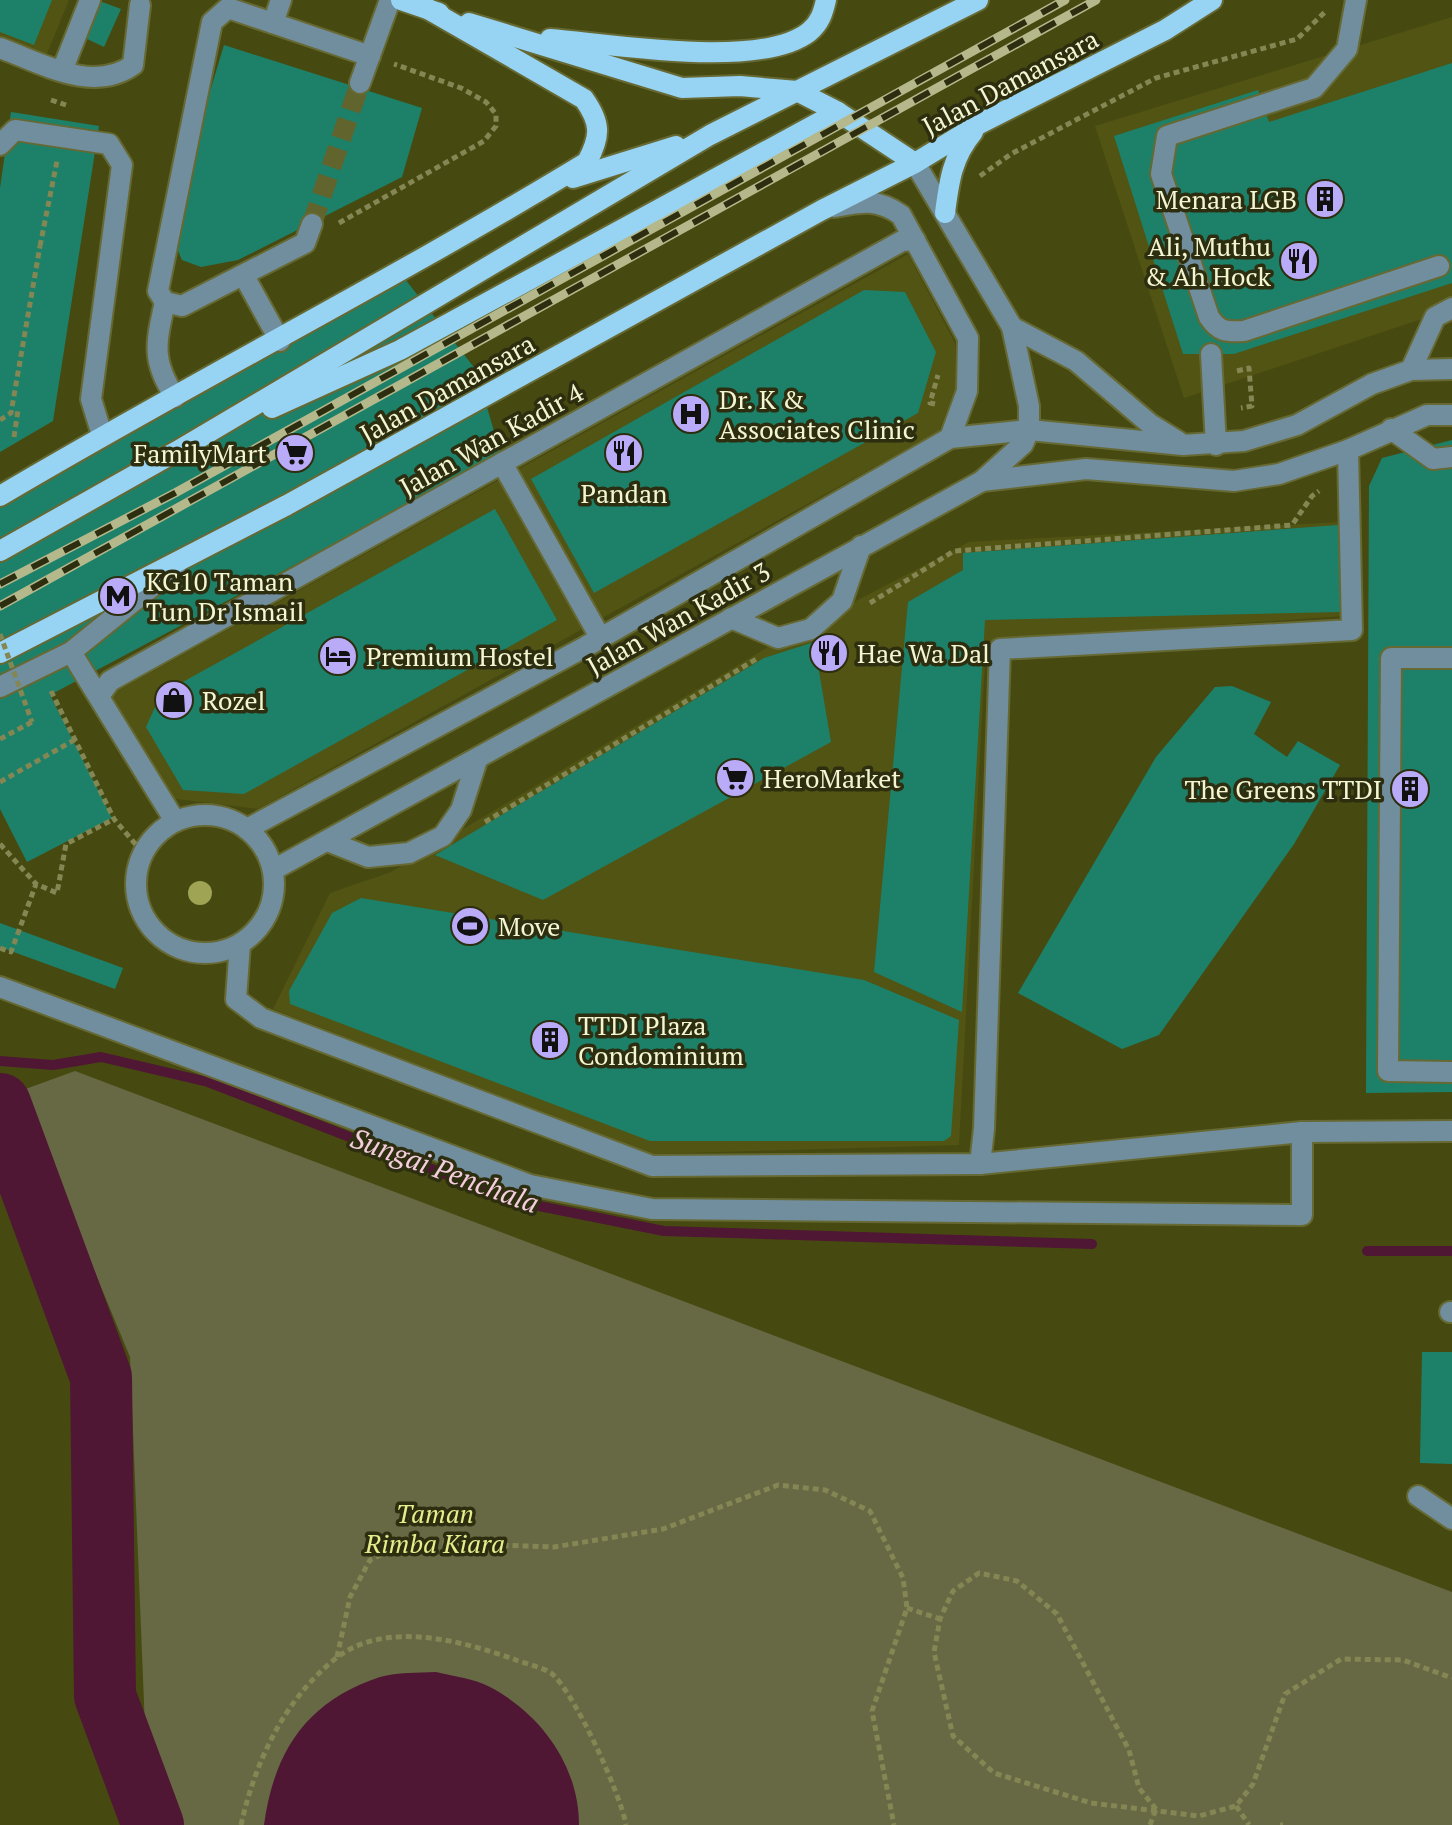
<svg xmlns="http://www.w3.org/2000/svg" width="1452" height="1825" font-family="'PT Serif',serif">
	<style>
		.built { fill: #515413 }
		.green { fill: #666943 }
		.water { fill: #4f1734 }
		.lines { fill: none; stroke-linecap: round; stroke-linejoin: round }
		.stream { stroke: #4f1734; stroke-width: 10 }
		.river { stroke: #4f1734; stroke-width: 62 }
		.building { fill: #1d8169 }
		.minor-tunnel { stroke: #61642d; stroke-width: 20; stroke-dasharray: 20 10; stroke-linecap: butt }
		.minor-casing { stroke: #666933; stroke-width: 24 }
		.major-casing { stroke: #666933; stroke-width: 24 }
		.path { stroke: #848754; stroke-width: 5; stroke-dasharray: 6 4; stroke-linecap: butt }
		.minor { stroke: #718e9e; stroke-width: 20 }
		.major { stroke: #97d4f4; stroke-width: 20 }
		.rail-casing { stroke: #b5b88b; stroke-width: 9 }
		.rail { stroke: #2d2e10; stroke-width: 6; stroke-dasharray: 18; stroke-linecap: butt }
		.path-bridge { stroke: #848754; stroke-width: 5; stroke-dasharray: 6 4; stroke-linecap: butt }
		.tree { fill: #9ea454 }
		.labels { text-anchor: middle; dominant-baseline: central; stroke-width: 7; stroke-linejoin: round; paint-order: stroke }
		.street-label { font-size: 26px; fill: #f3f6d1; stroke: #2d2e10 }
		.poi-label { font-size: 26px; fill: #f3f6d1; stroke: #2d2e10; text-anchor: start }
		.park-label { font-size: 26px; font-style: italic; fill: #e6ed8c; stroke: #2d2e10 }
		.water-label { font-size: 28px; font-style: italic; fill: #f5cede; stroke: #2d2e10 }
	</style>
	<rect width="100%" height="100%" fill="#474a10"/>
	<!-- built -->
	<g class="built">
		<polygon points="0,0 69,0 46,56 0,39"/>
		<polygon points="1452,17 1452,309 1184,398 1095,126"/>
		<polygon points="908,254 955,343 955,390 939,431 258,809 169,798 110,695"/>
		<polygon points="1341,522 1344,616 986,641 959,1145 649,1154 273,1009 330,893 391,872 768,647 969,542"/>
	</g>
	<!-- green -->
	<polygon class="green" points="75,1071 1452,1592 1452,1825 178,1825 145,1728 130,1357 20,1091"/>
	<!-- water -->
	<path class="water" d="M436 1672C453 1676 475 1679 490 1687 541 1714 579 1766 579 1825H264C274 1751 307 1701 380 1677 397 1672 419 1673 436 1672Z"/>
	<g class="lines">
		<!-- stream -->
		<g class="stream">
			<polyline points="0,1061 53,1065 101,1057 208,1082 514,1201 664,1231 1092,1244"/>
			<polyline points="1367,1251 1452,1251"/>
		</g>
		<!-- river -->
		<polyline class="river" points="0,1104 101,1377 105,1696 153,1825"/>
	</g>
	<!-- building -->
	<g class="building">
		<polygon points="0,0 52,0 34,45 0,32"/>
		<polygon points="97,0 121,9 104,47 81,36"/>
		<polygon points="224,45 422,108 402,177 238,260 201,267 182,260 175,244 195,141"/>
		<polygon points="1452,63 1452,283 1234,354 1183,354 1114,136 1258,90 1269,122"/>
		<polygon points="11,112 99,126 53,421 0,452 0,188"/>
		<polygon points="405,279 476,370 501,455 50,695 112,818 27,862 0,809 0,496"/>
		<polygon points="864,290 905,292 936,352 918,413 594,593 531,479"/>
		<polygon points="1452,440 1452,1092 1366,1093 1369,486 1382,458"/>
		<polygon points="495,509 557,620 244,794 183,790 146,727 161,694"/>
		<polygon points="1338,525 1341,612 985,620 962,1012 874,972 908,602 963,570 963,553"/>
		<polygon points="814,642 831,742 543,900 435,855 764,658"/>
		<polygon points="1232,686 1271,702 1254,734 1287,757 1298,741 1340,765 1294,844 1159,1035 1122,1049 1018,993 1156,757 1215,687"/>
		<polygon points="361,898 864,980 959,1020 951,1136 944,1141 650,1141 290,1004 289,991 332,913"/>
		<polygon points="0,923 123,968 115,989 0,947"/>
		<polygon points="1422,1352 1452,1352 1452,1464 1420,1463"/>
	</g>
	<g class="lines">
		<!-- minor-tunnel -->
		<polyline class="minor-tunnel" points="312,224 360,83"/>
		<!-- minor casing -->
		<g class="minor-casing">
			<g id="minor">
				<path d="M1356 0 1347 49 1314 88 1167 136 1161 174 1209 317C1219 332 1226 332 1244 331L1439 266"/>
				<polyline points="273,23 281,0"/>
				<path d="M0 48C41 63 93 94 133 65L140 5"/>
				<polyline points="62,71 90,0"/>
				<polyline points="360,83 390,0"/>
				<polyline points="0,145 15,130 109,144 122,165 91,399 102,435"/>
				<path d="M834 207C861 202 877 198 901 215L968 338 967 391 950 438"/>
				<polyline points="312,224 305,243 182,306 165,302 158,291 212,22 228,8 370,56"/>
				<polyline points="244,276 280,341"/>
				<path d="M165 302C156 343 151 360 175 397"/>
				<polyline points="1012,327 1076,361 1150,424 1179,442"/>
				<polyline points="1211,354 1216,445"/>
				<polyline points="1411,370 1435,317 1452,308"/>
				<polyline points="1391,429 1433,459 1452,457"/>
				<polyline points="502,463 600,637"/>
				<polyline points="982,481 1086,469 1234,481 1279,474 1348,450 1427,415 1452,415"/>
				<polyline points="731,618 778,638 811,629 842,601 861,546"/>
				<polyline points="71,652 175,821"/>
				<polyline points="1452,658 1391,658 1388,1071 1452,1072"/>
				<polyline points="0,687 71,652 175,568"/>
				<polyline points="99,696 110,681 902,241 915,240"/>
				<circle cx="205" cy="884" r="69"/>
				<polyline points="247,829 585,647 950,438 1029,430 1183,445 1244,441 1297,425 1372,384 1411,370 1452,369"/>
				<polyline points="330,842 368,857 409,853 443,836 461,810 477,760"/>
				<polyline points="273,870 982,481 1023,444 1029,430 1029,406 1012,327 915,163"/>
				<polyline points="240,944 236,999 261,1018 652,1166 980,1164 1302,1132 1452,1131"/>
				<polyline points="0,987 530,1185 652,1209 1302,1215 1302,1132"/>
				<polyline points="980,1164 984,1129 1000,649 1352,630 1348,450"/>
				<polyline points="1450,1312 1452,1312"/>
				<polyline points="1418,1496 1452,1519"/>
			</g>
		</g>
		<!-- major casing -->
		<g class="major-casing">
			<g id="major">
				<polyline points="401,0 439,13"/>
				<polyline points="469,23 682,88 740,86 797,91 838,112 915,163"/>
				<path d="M550 39C611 44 760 70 809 32 820 23 823 13 826 0"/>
				<polyline points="573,178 676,146"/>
				<path d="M945 213C949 182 952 157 973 132"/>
				<polyline points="272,408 400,350 838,112"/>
				<path d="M0 496C194 381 395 279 587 162 601 136 601 123 584 99L428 9"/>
				<polyline points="0,551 179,450 710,135 978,0"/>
				<polyline points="0,653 287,505 822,210 915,163 981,123 1165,30 1212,0"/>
			</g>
		</g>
		<!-- path -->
		<g class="path">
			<polyline points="51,100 66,105"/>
			<polyline points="980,176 1011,154 1156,78 1297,39 1327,10"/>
			<polyline points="339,223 484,141 496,126 496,114 486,102 461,88 394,64"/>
			<polyline points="40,246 57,161"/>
			<polyline points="1237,371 1249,368 1252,406 1241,408"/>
			<polyline points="935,404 930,403 938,375"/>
			<polyline points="14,437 18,410"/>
			<polyline points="870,603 954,551 1292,525 1312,496 1319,491"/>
			<polyline points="51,691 114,819 143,853"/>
			<polyline points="0,739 32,722"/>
			<polyline points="0,782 76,739"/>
			<polyline points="485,822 758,658"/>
			<polyline points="0,844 36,884"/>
			<polyline points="0,948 11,952 36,884 57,893 66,844 114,819"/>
			<polyline points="907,1608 940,1619"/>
			<polyline points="337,1657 350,1597 370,1560 409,1542 554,1547 663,1529 778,1485 825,1490 870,1511 903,1578 907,1608 872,1711 894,1825"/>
			<polyline points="1236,1806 1249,1825"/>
			<polyline points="1156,1809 1139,1788 1129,1750 1057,1614 1017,1581 979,1573 953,1591 940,1619 934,1652 953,1736 994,1773 1091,1803 1199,1816 1236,1806 1253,1784 1285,1694 1341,1659 1403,1660 1452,1678"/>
			<path d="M241 1825C255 1762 284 1700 335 1659 385 1619 463 1641 516 1660 526 1664 542 1667 551 1673 574 1691 621 1795 626 1825"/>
			<polyline points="1150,1825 1156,1809"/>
			<polyline points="1280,1825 1283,1825"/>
		</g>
		<!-- minor -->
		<use href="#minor" class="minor"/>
		<!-- major -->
		<use href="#major" class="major"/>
		<!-- rail casing -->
		<g class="rail-casing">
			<g id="rail">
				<polyline points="0,584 175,493 1065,0"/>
				<polyline points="0,606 1096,0"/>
			</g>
		</g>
		<!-- rail -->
		<use href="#rail" class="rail"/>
		<!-- path-bridge -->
		<g class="path-bridge">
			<polyline points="0,420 11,413 40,246"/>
			<polyline points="0,634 32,722"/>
		</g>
	</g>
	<!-- trees -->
	<circle class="tree" cx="200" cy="893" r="12"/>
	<!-- icons -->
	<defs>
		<g id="building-disc" transform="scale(2)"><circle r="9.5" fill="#b9abf7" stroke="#2d2e10"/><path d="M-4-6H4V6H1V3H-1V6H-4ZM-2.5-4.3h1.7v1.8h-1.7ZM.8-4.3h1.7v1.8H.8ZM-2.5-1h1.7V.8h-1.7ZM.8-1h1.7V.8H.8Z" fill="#111"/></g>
		<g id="restaurant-disc" transform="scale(2)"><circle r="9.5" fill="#b9abf7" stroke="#2d2e10"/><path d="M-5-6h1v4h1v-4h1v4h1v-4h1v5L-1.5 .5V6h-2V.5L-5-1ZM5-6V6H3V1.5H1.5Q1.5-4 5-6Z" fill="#111"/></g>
		<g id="hospital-disc" transform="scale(2)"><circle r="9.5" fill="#b9abf7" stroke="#2d2e10"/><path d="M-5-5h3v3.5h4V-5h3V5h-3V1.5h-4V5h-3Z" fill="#111"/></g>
		<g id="supermarket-disc" transform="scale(2)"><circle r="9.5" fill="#b9abf7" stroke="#2d2e10"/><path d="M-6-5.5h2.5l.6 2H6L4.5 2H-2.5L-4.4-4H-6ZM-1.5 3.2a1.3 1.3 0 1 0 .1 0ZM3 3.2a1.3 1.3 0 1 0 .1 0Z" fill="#111"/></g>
		<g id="metro-disc" transform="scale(2)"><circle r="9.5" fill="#b9abf7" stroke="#2d2e10"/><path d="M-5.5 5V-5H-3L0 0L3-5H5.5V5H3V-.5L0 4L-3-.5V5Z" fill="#111"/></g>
		<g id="hotel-disc" transform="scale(2)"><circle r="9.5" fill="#b9abf7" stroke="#2d2e10"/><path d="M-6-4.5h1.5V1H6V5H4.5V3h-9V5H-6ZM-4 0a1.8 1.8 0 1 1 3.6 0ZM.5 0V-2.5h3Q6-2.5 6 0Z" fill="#111"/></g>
		<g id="shop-disc" transform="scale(2)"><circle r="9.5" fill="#b9abf7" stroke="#2d2e10"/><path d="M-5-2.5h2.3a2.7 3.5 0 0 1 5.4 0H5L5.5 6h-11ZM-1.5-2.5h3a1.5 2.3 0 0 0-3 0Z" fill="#111"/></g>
		<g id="stadium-disc" transform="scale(2)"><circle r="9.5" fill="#b9abf7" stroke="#2d2e10"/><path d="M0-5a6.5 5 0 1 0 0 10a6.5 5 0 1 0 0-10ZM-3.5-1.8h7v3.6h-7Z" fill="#111"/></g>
	</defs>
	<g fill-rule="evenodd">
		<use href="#building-disc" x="1325" y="199"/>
		<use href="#restaurant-disc" x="1299" y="261"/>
		<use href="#hospital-disc" x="691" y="414"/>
		<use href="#supermarket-disc" x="295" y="453"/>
		<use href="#restaurant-disc" x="624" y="453"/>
		<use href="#metro-disc" x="118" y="596"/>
		<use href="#restaurant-disc" x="829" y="653"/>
		<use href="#hotel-disc" x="338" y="656"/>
		<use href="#shop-disc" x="174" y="700"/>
		<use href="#supermarket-disc" x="735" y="778"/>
		<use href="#building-disc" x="1410" y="789"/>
		<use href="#stadium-disc" x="470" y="926"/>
		<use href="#building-disc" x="550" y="1040"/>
	</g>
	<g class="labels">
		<!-- street labels -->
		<g class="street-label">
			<text transform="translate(1010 82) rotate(-28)">Jalan Damansara</text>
			<text transform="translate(447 388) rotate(-29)">Jalan Damansara</text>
			<text transform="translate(491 439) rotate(-29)">Jalan Wan Kadir 4</text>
			<text transform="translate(678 618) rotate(-29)">Jalan Wan Kadir 3</text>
		</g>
		<!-- poi labels -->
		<g class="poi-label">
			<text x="1297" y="199" text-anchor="end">Menara LGB</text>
			<text x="1271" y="246" text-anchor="end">Ali, Muthu<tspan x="1271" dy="30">&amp; Ah Hock</tspan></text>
			<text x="719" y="399">Dr. K &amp;<tspan x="719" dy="30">Associates Clinic</tspan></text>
			<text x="267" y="453" text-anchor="end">FamilyMart</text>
			<text x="624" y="493" text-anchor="middle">Pandan</text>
			<text x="146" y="581">KG10 Taman<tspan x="146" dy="30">Tun Dr Ismail</tspan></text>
			<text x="857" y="653">Hae Wa Dal</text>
			<text x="366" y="656">Premium Hostel</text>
			<text x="202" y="700">Rozel</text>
			<text x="763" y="778">HeroMarket</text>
			<text x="1382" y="789" text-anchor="end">The Greens TTDI</text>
			<text x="498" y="926">Move</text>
			<text x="578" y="1025">TTDI Plaza<tspan x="578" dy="30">Condominium</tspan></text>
		</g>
		<!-- park labels -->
		<g class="park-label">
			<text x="435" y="1513">Taman<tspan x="435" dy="30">Rimba Kiara</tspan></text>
		</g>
		<!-- water labels -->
		<g class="water-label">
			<text transform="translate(445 1170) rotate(20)">Sungai Penchala</text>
		</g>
	</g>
</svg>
